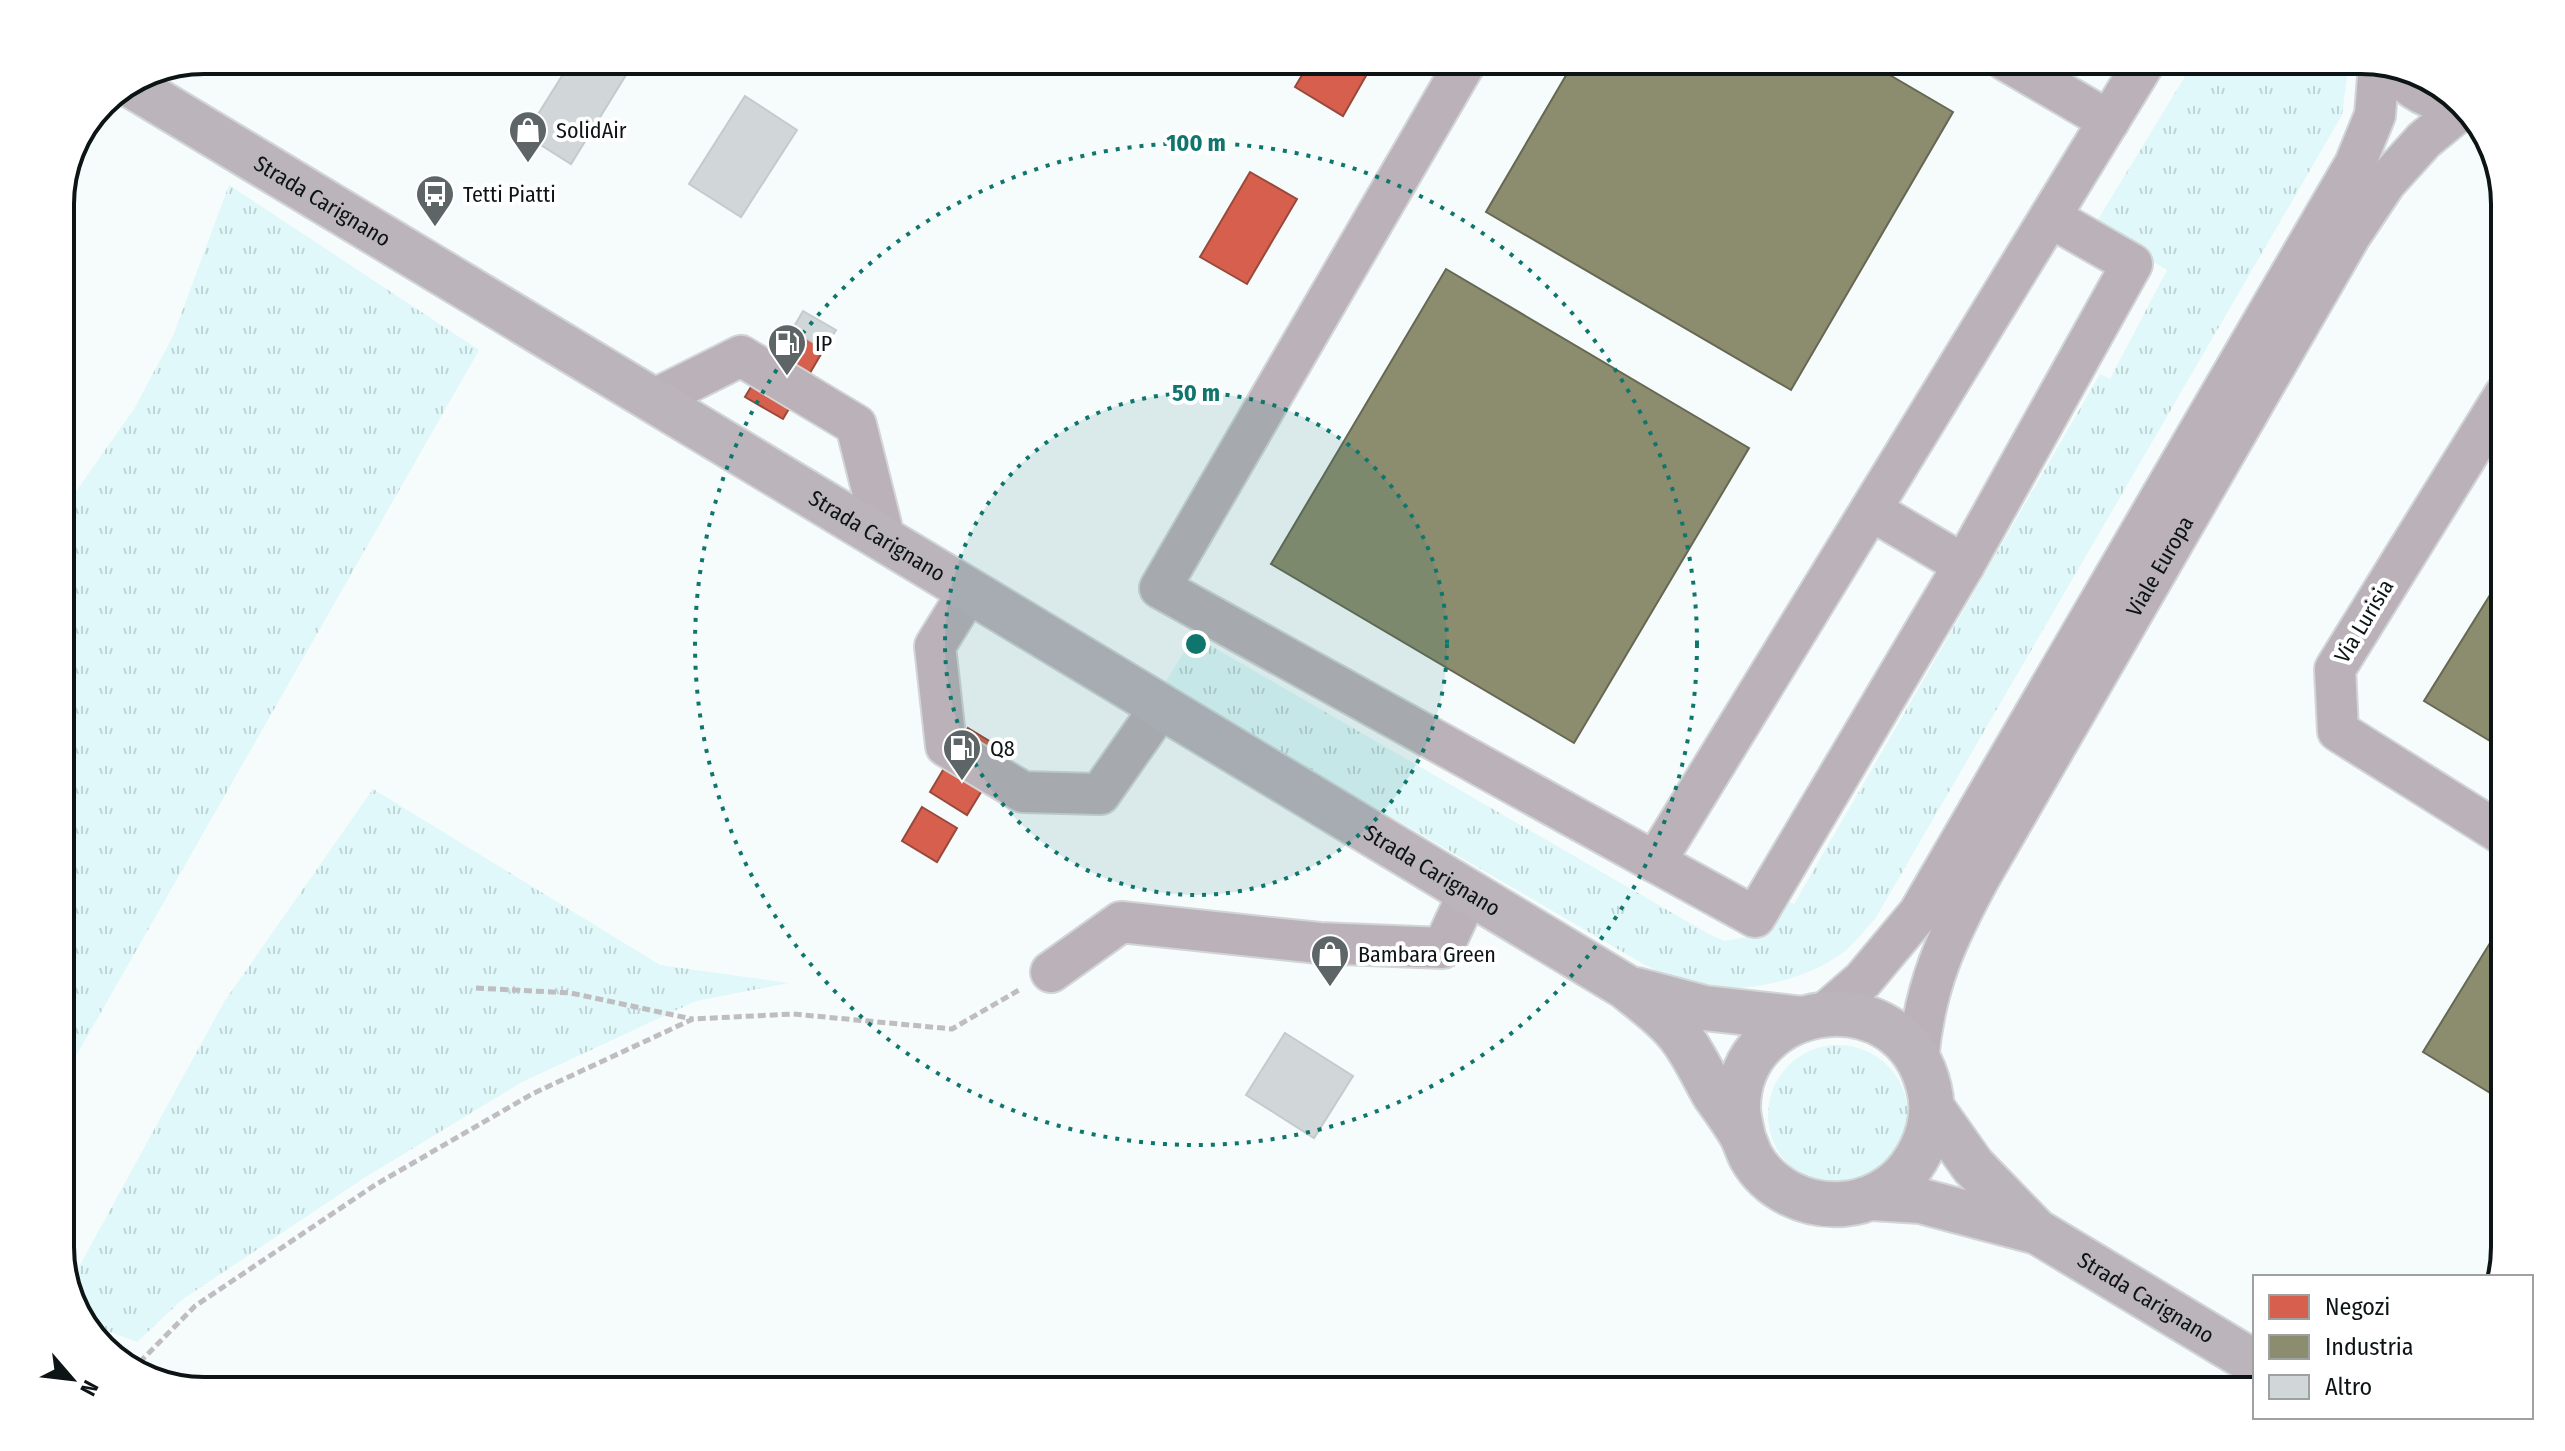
<svg xmlns="http://www.w3.org/2000/svg" width="2565" height="1451" font-family="'Fira Sans Condensed',sans-serif">
	<style>
		.grass { fill: url(#grass-tufts) }
		.shops { fill: #d6604d; stroke: #99493c; stroke-width: 2 }
		.industry { fill: #8c8c6e; stroke: #666853; stroke-width: 2 }
		.building { fill: #d1d7d8; stroke: #c4cbcc; stroke-width: 2 }
		.lines { fill: none; stroke-linecap: round; stroke-linejoin: round }
		.minor-casing { stroke: #d1d5d6; stroke-width: 44 }
		.major-casing { stroke: #d1d5d6; stroke-width: 48 }
		.path { stroke: #bfbdc0; stroke-width: 5; stroke-dasharray: 8 4; stroke-linecap: butt }
		.minor { stroke: #bbb1b8; stroke-width: 40 }
		.major { stroke: #bbb4bb; stroke-width: 44 }
		.ring { fill: none; stroke: #0f766e; stroke-width: 4; stroke-dasharray: 4 8 }
		.labels { text-anchor: middle; dominant-baseline: central; stroke-width: 8; stroke-linejoin: round; paint-order: stroke }
		.poi-label { font-size: 22px; fill: #0c1415; stroke: #fff; text-anchor: start }
		.street-label { font-size: 22px; fill: #0c1415; stroke: #fff }
		.rim { fill: none; stroke: #0c1415; stroke-width: 4 }
		.centre { fill: #0f766e; stroke: #fff; stroke-width: 4 }
		.ring-label { font-size: 24px; text-anchor: middle; font-weight: bold; fill: #0f766e; stroke: #fff; stroke-width: 8; stroke-linejoin: round; paint-order: stroke }
	</style>
	<defs>
		<pattern id="grass-tufts" width="24" height="20" patternUnits="userSpaceOnUse" patternTransform="scale(2)"><rect width="24" height="20" fill="#e0f8fa"/><path d="M3 7l-1-3M5 7V3M7 7l1-3M15 17l-1-3M17 17v-4M19 17l1-3" fill="none" stroke="#bfd4d5"/></pattern>
	</defs>
	<rect width="100%" height="100%" fill="#f6fbfc"/>
	<!-- grass -->
	<g class="grass">
		<path d="M2195 60H2349L2342 115 1875 919C1865 929 1856 942 1845 951 1804 983 1728 999 1679 981 1667 976 1656 970 1645 965L1164 684 1194 636 1707 933 1724 941 1748 937 1765 927 1782 898 1794 904 2100 374 2110 379 2167 270 2094 226Z"/>
		<polygon points="229,185 479,350 60,1084 60,514 134,409 173,336"/>
		<polygon points="373,789 660,965 789,983 696,1001 522,1082 364,1178 183,1299 137,1342 81,1321 69,1285 224,1002"/>
		<circle cx="1838" cy="1115" r="70"/>
	</g>
	<!-- shops -->
	<g class="shops">
		<polygon points="1311,60 1375,60 1343,116 1295,87"/>
		<polygon points="1250,172 1297,199 1247,284 1200,257"/>
		<polygon points="787,327 824,349 783,419 745,397"/>
		<polygon points="968,728 1006,751 967,815 930,792"/>
		<polygon points="922,807 957,828 937,862 902,841"/>
	</g>
	<!-- industry -->
	<g class="industry">
		<polygon points="1575,60 1864,60 1953,112 1791,390 1486,212"/>
		<polygon points="1446,269 1749,448 1574,743 1271,564"/>
		<polygon points="2505,571 2505,750 2424,701"/>
		<polygon points="2498,930 2505,934 2505,1102 2423,1052"/>
	</g>
	<!-- building -->
	<g class="building">
		<polygon points="572,60 603,60 626,75 571,164 525,135"/>
		<polygon points="745,96 797,130 741,217 689,184"/>
		<polygon points="803,311 836,330 824,349 792,330"/>
		<polygon points="1285,1033 1353,1076 1314,1138 1246,1095"/>
	</g>
	<g class="lines">
		<!-- minor casing -->
		<g class="minor-casing">
			<g id="minor">
				<polyline points="1467,60 1160,588 1655,862 2146,60"/>
				<polyline points="2005,60 2109,121"/>
				<path d="M2391 68C2408 87 2429 103 2456 101"/>
				<polyline points="2505,394 2335,669 2338,731 2505,836"/>
				<polyline points="653,400 741,356 856,425 885,541"/>
				<polyline points="1871,510 1964,565 2132,264 2050,217"/>
				<polyline points="969,591 935,646 946,746 1023,792 1100,794 1161,707"/>
				<polyline points="1655,862 1755,917 1964,565"/>
				<polyline points="1051,972 1121,922 1319,943 1443,948 1469,892"/>
				<polyline points="1825,1013 1863,980 1919,913 2355,164 2375,115 2379,65"/>
				<path id="s1" d="M1918 1060C1924 987 1946 939 1981 875L2350 236 2386 182 2424 140 2463 108"/>
			</g>
		</g>
		<!-- major casing -->
		<g class="major-casing">
			<g id="major">
				<path id="s2" d="M129 84 1626 987C1644 1002 1666 1017 1680 1036 1694 1054 1703 1075 1714 1094 1723 1107 1733 1120 1741 1134 1745 1141 1747 1149 1751 1157 1769 1189 1806 1207 1843 1204 1869 1202 1894 1189 1910 1168 1927 1145 1936 1116 1929 1088 1902 975 1739 999 1738 1107 1738 1117 1741 1127 1743 1137"/>
				<polyline points="1636,990 1704,1008 1803,1019"/>
				<path id="s3" d="M1932 1108 1973 1166 2036 1231 2255 1363"/>
				<polyline points="1873,1198 1921,1201 2034,1231"/>
			</g>
		</g>
		<!-- path -->
		<g class="path">
			<polyline points="476,988 571,993 692,1019"/>
			<polyline points="131,1371 195,1306 375,1185 532,1094 693,1019 793,1014 952,1029 1019,990"/>
		</g>
		<!-- minor -->
		<use href="#minor" class="minor"/>
		<!-- major -->
		<use href="#major" class="major"/>
	</g>
	<!-- distance rings -->
	<circle cx="1196" cy="644" r="251" fill="#0f766e" fill-opacity=".12"/>
	<g class="ring">
		<circle cx="1196" cy="644" r="251"/>
		<circle cx="1196" cy="644" r="501"/>
	</g>
	<!-- icons -->
	<defs>
		<g id="shop-pin" transform="scale(2)"><path d="M0 17L-7.5 6A9.5 9.5 0 1 1 7.5 6Z" fill="#5e6566" stroke="#fff"/><path d="M-5-2.5h2.3a2.7 3.5 0 0 1 5.4 0H5L5.5 6h-11ZM-1.5-2.5h3a1.5 2.3 0 0 0-3 0Z" fill="#fff"/></g>
		<g id="bus-pin" transform="scale(2)"><path d="M0 17L-7.5 6A9.5 9.5 0 1 1 7.5 6Z" fill="#5e6566" stroke="#fff"/><path d="M-5-6H5V4H4V6H2V4H-2V6H-4V4H-5ZM-3.5-4V0h7V-4ZM-3.5 1.2v1.5H-2V1.2ZM2 1.2v1.5H3.5V1.2Z" fill="#fff"/></g>
		<g id="fuel-pin" transform="scale(2)"><path d="M0 17L-7.5 6A9.5 9.5 0 1 1 7.5 6Z" fill="#5e6566" stroke="#fff"/><path d="M-5.5-6h7V0h2V4h1.3V-2.5L3-4.5l.8-.8L6-3V5H2.5V1h-1V6h-7ZM-4.2-4.7v3.2H.2V-4.7Z" fill="#fff"/></g>
	</defs>
	<g fill-rule="evenodd">
		<use href="#shop-pin" x="528" y="130"/>
		<use href="#bus-pin" x="435" y="194"/>
		<use href="#fuel-pin" x="787" y="343"/>
		<use href="#fuel-pin" x="962" y="748"/>
		<use href="#shop-pin" x="1330" y="954"/>
	</g>
	<g class="labels">
		<!-- poi labels -->
		<g class="poi-label">
			<text x="556" y="130">SolidAir</text>
			<text x="463" y="194">Tetti Piatti</text>
			<text x="815" y="343">IP</text>
			<text x="990" y="748">Q8</text>
			<text x="1358" y="954">Bambara Green</text>
		</g>
		<!-- street labels -->
		<g class="street-label">
			<text stroke="none"><textPath href="#s2" startOffset="226">Strada Carignano</textPath></text>
			<text stroke="none"><textPath href="#s2" startOffset="874">Strada Carignano</textPath></text>
			<text stroke="none"><textPath href="#s1" startOffset="554">Viale Europa</textPath></text>
			<text transform="translate(2364 621) rotate(-59)">Via Lurisia</text>
			<text stroke="none"><textPath href="#s2" startOffset="1522">Strada Carignano</textPath></text>
			<text stroke="none"><textPath href="#s3" startOffset="290">Strada Carignano</textPath></text>
		</g>
	</g>
	<!-- crop -->
	<path d="M0 0H2565V1451H0ZM204 74H2361A130 130 0 0 1 2491 204V1247A130 130 0 0 1 2361 1377H204A130 130 0 0 1 74 1247V204A130 130 0 0 1 204 74Z" fill="#fff" fill-rule="evenodd"/>
	<path class="rim" d="M204 74H2361A130 130 0 0 1 2491 204V1247A130 130 0 0 1 2361 1377H204A130 130 0 0 1 74 1247V204A130 130 0 0 1 204 74Z"/>
	<circle cx="1196" cy="644" r="12" class="centre"/>
	<g class="ring-label">
		<text x="1196" y="151">100 m</text>
		<text x="1196" y="401">50 m</text>
	</g>
	<!-- legend -->
	<rect x="2253" y="1275" width="280" height="144" fill="#ffffff" stroke="#9ea1a1" stroke-width="2"/>
	<rect x="2269" y="1295" width="40" height="24" fill="#d6604d" stroke="#9ea1a1" stroke-width="2"/>
	<text x="2325" y="1315" font-size="24" fill="#0c1415">Negozi</text>
	<rect x="2269" y="1335" width="40" height="24" fill="#8c8c6e" stroke="#9ea1a1" stroke-width="2"/>
	<text x="2325" y="1355" font-size="24" fill="#0c1415">Industria</text>
	<rect x="2269" y="1375" width="40" height="24" fill="#d1d7d8" stroke="#9ea1a1" stroke-width="2"/>
	<text x="2325" y="1395" font-size="24" fill="#0c1415">Altro</text>
	<!-- north arrow -->
	<g transform="translate(72 1379) rotate(118)" stroke="#ffffff" stroke-width="6" paint-order="stroke">
	<path d="M0-6L14 30L0 20L-14 30Z" fill="#0c1415"/>
	<text y="-12" font-size="22" font-weight="bold" text-anchor="middle" fill="#0c1415">N</text>
	</g>
</svg>
